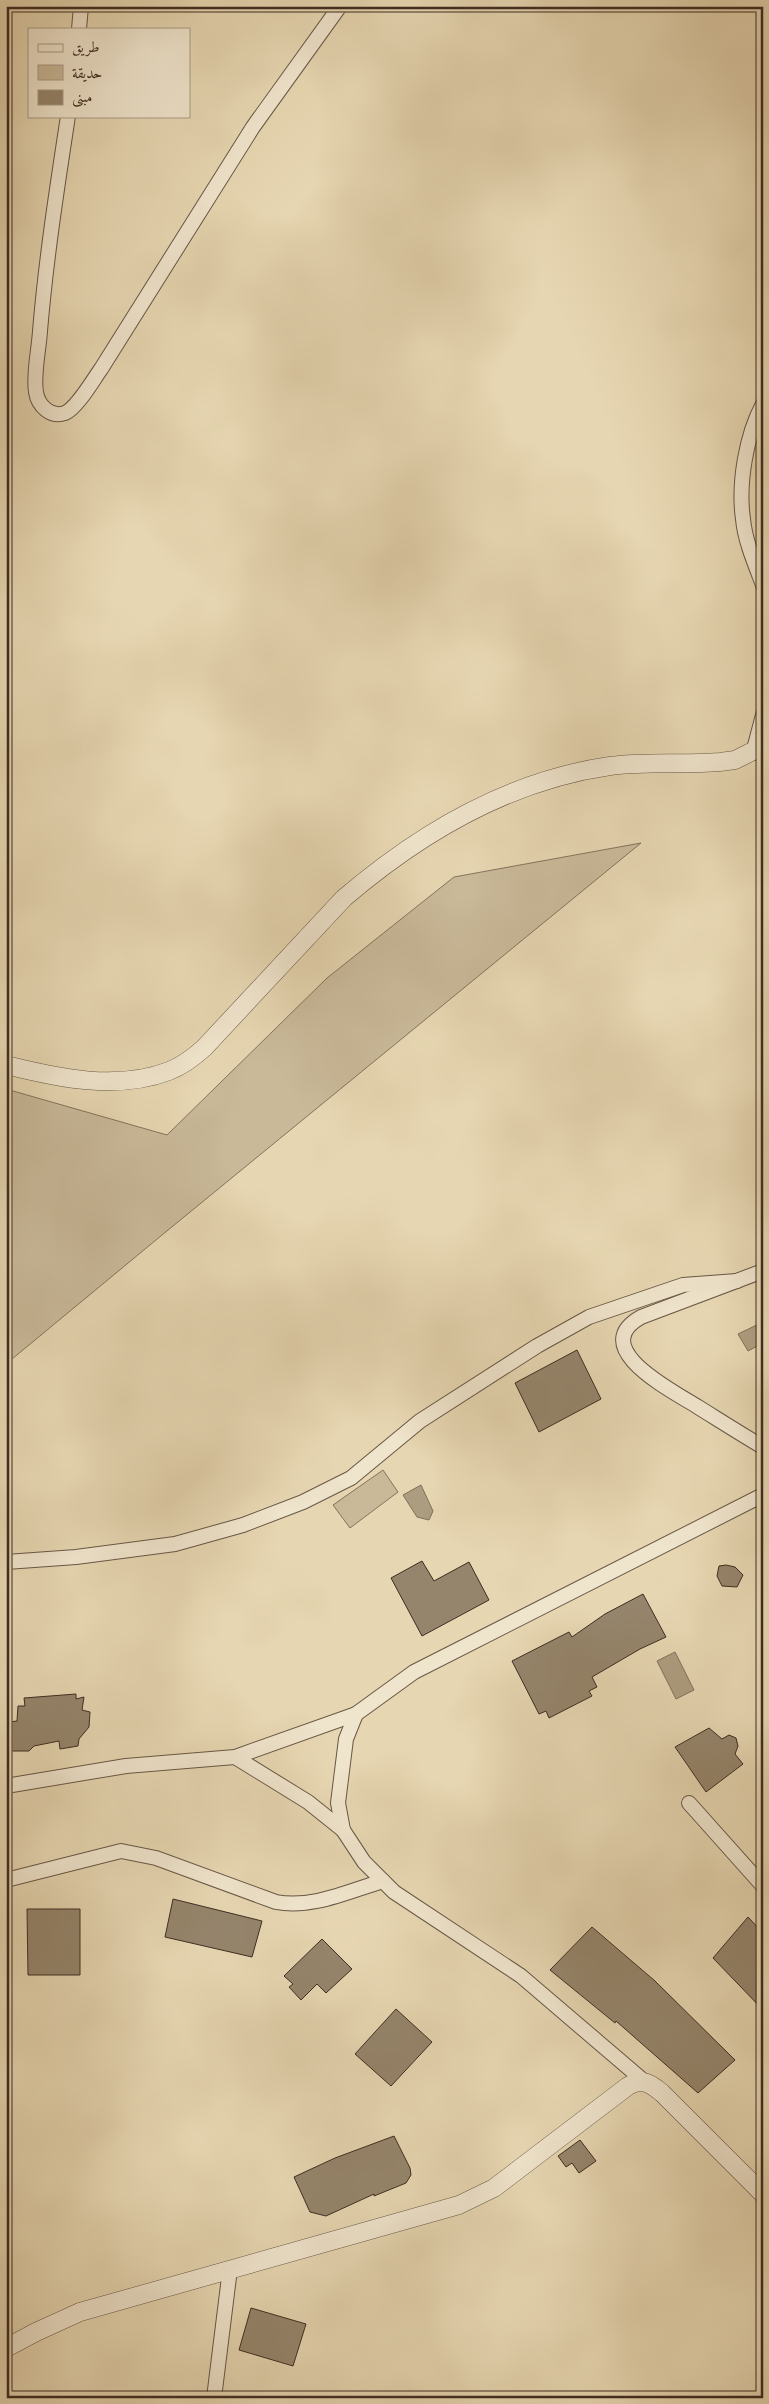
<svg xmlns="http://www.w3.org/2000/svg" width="769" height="2404" font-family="Cardo,Amiri,serif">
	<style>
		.green { fill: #c9b999; stroke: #84735e }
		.water { fill: #ad9d80; stroke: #81705a }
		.building { fill: #95856c; stroke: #3e2d22 }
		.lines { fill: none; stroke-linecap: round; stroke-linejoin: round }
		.minor-casing { stroke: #685746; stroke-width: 16 }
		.tertiary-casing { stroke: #685746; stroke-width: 19 }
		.minor { stroke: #efe4cc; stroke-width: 14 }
		.tertiary { stroke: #efe4cc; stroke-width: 18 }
	</style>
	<rect width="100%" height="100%" fill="#e6d6b1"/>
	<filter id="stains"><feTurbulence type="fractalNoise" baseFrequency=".004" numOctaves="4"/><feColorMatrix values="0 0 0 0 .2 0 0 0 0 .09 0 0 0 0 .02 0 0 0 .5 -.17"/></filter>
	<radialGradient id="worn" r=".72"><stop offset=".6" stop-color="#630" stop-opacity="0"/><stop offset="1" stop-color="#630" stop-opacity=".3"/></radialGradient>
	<!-- green -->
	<g class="green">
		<polygon points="641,843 162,1235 6,1364 6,1089 167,1135 327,978 454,877"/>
		<polygon points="383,1470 398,1492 350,1528 333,1505"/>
	</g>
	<!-- water -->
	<g class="water">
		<polygon points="763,1322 763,1343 748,1351 738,1334"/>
		<polygon points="421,1485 433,1511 429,1520 417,1517 403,1495"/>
		<polygon points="675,1652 694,1690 676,1699 657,1661"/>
	</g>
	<!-- building -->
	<g class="building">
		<polygon points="577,1350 601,1399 539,1432 515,1383"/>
		<polygon points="422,1561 434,1581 469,1562 489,1600 422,1636 391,1578"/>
		<polygon points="726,1565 735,1567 743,1575 737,1587 722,1586 717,1576 719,1566"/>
		<polygon points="643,1594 666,1637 640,1649 592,1677 597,1687 589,1691 592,1696 549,1718 546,1711 539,1714 512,1661 569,1632 572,1637 605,1614"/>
		<polygon points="76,1694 76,1699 84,1697 82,1710 90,1712 89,1727 79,1739 78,1746 60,1749 59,1741 34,1746 29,1751 7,1751 9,1722 17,1721 18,1706 25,1706 24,1698"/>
		<polygon points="709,1728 722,1739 729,1735 736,1738 738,1746 735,1754 743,1764 706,1792 675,1747"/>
		<polygon points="173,1899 262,1921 252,1957 165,1937"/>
		<polygon points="27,1909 80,1909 80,1975 28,1975"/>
		<polygon points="748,1917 763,1933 763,2010 713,1958"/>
		<polygon points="592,1927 655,1981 735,2060 698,2093 616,2021 615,2023 550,1970"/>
		<polygon points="322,1939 352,1969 326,1993 317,1984 301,2000 289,1987 293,1984 284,1976"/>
		<polygon points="396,2009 432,2042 391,2086 355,2054"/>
		<polygon points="394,2136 410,2168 411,2175 406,2183 374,2196 374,2194 326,2216 310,2212 294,2177 335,2158"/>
		<polygon points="580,2140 596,2161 579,2173 572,2163 566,2167 558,2156"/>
		<polygon points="251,2308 306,2324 293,2366 239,2350"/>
	</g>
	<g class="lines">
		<!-- minor casing -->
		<g class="minor-casing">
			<g id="minor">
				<polyline points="79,29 81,6"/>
				<path d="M68 116C57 188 46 259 40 331 39 349 33 375 36 392 38 406 51 418 65 413 77 408 93 380 101 369L253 127 340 6"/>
				<path d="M763 404C746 435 738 484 743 519 745 541 755 564 763 585"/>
				<polyline points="753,753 763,715"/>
				<path d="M763 1271 641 1317C586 1348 673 1391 698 1407 719 1420 741 1434 763 1447"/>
				<polyline points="6,1562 76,1557 175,1544 243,1525 303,1502 351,1478 420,1421 537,1346 589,1317 683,1285 737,1281"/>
				<polyline points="235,1757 308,1802 343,1830"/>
				<polyline points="6,1786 126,1766 235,1757 356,1714"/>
				<polyline points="689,1803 763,1886"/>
				<path d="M6 1880 121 1851 156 1858 276 1902C312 1909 349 1891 383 1881"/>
				<polyline points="645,2082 521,1976 394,1892 364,1862 343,1830 338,1803 346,1739 356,1714 414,1672 763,1495"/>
				<polyline points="214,2398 230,2269"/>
			</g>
		</g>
		<!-- tertiary casing -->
		<g class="tertiary-casing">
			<g id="tertiary">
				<path d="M6 1065C58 1078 117 1091 169 1071 182 1066 194 1057 204 1048L344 898C420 833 511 780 610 766 647 761 684 765 720 762L735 760 763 746"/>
				<path d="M6 2348 36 2332 80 2312 459 2205 494 2188 628 2086C642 2078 650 2083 662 2093L763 2194"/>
			</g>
		</g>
		<!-- minor -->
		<use href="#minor" class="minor"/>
		<!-- tertiary -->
		<use href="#tertiary" class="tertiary"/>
	</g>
	<!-- margin -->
	<rect width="769" height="2404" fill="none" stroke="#e6d6b1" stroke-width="25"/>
	<rect x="8" y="8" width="754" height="2389" fill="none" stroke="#3e2d22" stroke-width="2.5"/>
	<rect x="12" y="12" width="744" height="2379" fill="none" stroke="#3e2d22"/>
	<!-- legend -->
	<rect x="28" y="28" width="162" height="90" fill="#efe4cc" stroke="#a89b88"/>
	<rect x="38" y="44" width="25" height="8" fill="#efe4cc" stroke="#a89b88"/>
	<text x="72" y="52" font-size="15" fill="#3e2d22">طريق</text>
	<rect x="38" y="65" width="25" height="15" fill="#c9b999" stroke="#a89b88"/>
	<text x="72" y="78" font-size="15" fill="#3e2d22">حديقة</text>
	<rect x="38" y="90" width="25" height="15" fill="#95856c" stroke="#a89b88"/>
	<text x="72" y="102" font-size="15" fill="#3e2d22">مبنى</text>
	<rect width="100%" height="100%" filter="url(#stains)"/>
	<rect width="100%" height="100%" fill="url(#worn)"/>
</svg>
